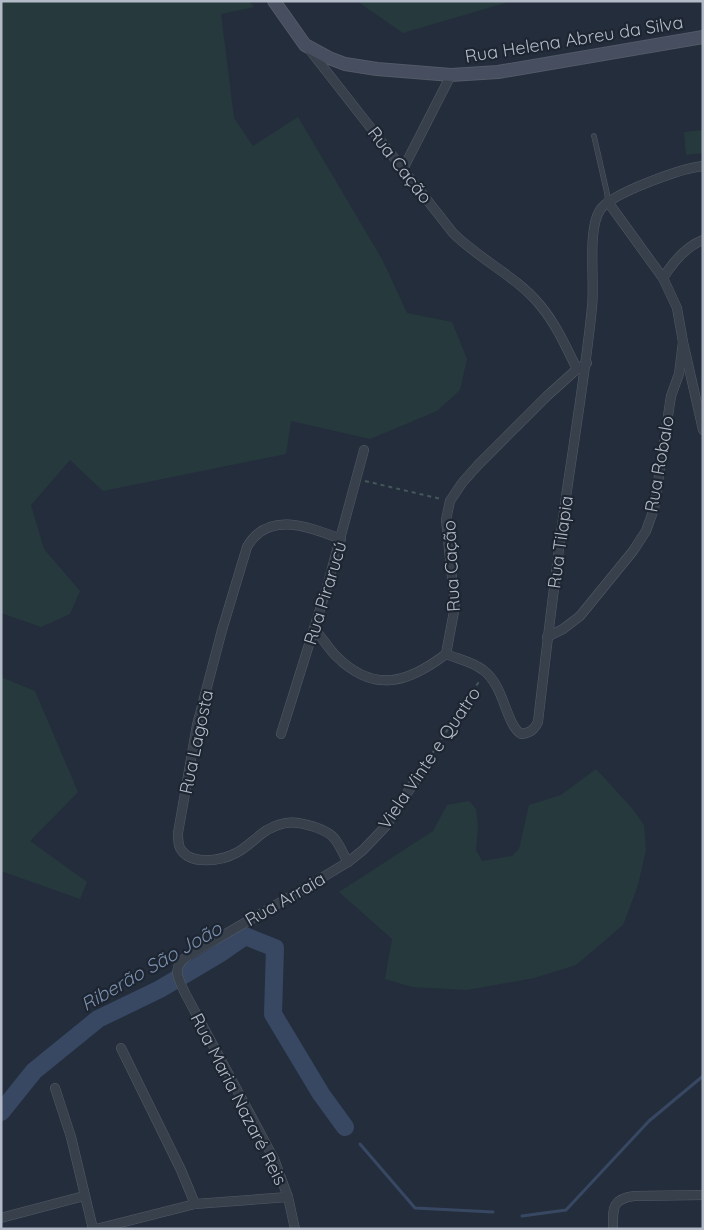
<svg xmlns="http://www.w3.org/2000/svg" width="704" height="1230" font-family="Quicksand,sans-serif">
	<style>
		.green { fill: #263a3d }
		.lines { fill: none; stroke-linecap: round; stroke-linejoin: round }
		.stream { stroke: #384863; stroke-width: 3 }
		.river { stroke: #384863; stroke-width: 18 }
		.lane-casing { stroke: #535a67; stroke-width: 5.5 }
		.street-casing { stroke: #535a67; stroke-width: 10 }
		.secondary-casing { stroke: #535a67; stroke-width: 14 }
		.path { stroke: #44575a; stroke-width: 2; stroke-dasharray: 4 4; stroke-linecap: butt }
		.lane { stroke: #38404c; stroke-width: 4.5 }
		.street { stroke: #38404c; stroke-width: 9 }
		.secondary { stroke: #464e5f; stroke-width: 12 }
		.labels { text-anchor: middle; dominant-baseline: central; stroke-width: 4.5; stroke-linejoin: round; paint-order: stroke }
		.street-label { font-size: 18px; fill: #b3bac8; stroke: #1d2531 }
		.water-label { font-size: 19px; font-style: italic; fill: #7c90af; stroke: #1d2531 }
	</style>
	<rect width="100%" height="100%" fill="#242d3c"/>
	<!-- green -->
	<g class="green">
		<polygon points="1,1 249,1 254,7 221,14 234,118 253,146 298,117 383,261 407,313 452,322 467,359 460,390 437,411 370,439 291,421 286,454 103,491 70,460 31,505 44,549 80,591 70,614 41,627 1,613"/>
		<polygon points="357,1 512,1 403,33"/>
		<polygon points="703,130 703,153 686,155 684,132"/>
		<polygon points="1,677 35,691 78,792 30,841 87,882 80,899 1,871"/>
		<polygon points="596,769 631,807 644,825 646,850 638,885 623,925 576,965 534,978 467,990 412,987 385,979 392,939 339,892 433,831 447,805 469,801 476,809 478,827 476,850 482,861 512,856 519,849 529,805 561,795"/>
	</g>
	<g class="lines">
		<!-- stream -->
		<g class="stream">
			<polyline points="360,1144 415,1208 493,1212"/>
			<polyline points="522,1216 566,1210 649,1121 703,1076"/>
		</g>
		<!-- river -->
		<polyline class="river" points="1,1112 34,1071 98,1019 160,989 219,954 245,936 275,948 273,1014 321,1094 345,1127"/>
		<!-- lane casing -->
		<g class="lane-casing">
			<polyline id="lane" points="594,136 607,193 608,202"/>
		</g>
		<!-- street casing -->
		<g class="street-casing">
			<g id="street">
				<path d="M309 49 453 233C480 260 516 276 540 305 556 324 566 347 577 369"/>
				<polyline points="403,169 451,75"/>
				<polyline points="608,202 663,278 677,308 683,342 703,430"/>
				<path d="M663 278C673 262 685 247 703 240"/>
				<path d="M341 539C309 527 268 510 247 547L222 630 197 725 178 833C178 838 178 843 180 848 190 866 221 861 236 853 248 847 256 837 267 830 285 820 296 821 315 827 322 830 329 832 334 838 340 845 343 854 348 862"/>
				<path d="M314 629C322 637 328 648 336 656 374 694 408 683 446 654L455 606 446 520 450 501 462 483 478 465 547 396 577 369 587 363"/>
				<polyline points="547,637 563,629 580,616 633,551 646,531 654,509 671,396 679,374 683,342"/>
				<path d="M446 654C458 659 473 662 483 670 505 686 505 723 521 734 530 733 534 730 538 722 547 644 556 567 567 490 576 428 586 368 592 307 595 281 587 230 600 210 611 193 683 168 703 166"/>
				<polyline points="281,734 327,587 364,450"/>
				<polyline points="121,1048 181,1170 195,1204"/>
				<polyline points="55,1088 71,1137 93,1229"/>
				<polyline points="1,1218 84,1196"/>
				<polyline points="96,1229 195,1204 288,1197"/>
				<path d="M295 1229 288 1197 274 1159 185 993C177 976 171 967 189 955L300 891 348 862 363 850 386 826 420 773"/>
				<path d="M613 1229C613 1209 611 1199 634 1196L703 1195"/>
			</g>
		</g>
		<!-- secondary casing -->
		<g class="secondary-casing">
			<polyline id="secondary" points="274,1 305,45 329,58 345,64 377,69 451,75 498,72 703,37"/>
		</g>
		<!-- path -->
		<g class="path">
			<polyline points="365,481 441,499"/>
			<polyline points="424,766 480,680"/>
		</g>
		<!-- lane -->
		<use href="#lane" class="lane"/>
		<!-- street -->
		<use href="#street" class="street"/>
		<!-- secondary -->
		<use href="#secondary" class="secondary"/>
	</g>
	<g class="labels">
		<!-- street labels -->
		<g class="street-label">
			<text transform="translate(574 39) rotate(-9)">Rua Helena Abreu da Silva</text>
			<text transform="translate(400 165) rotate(52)">Rua Cação</text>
			<text transform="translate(659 464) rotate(-80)">Rua Robalo</text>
			<text transform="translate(560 542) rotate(-82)">Rua Tilapia</text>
			<text transform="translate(451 566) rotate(-93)">Rua Cação</text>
			<text transform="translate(325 593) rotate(-73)">Rua Pirarucú</text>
			<text transform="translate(196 742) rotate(-78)">Rua Lagosta</text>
			<text transform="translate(429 758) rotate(-56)">Viela Vinte e Quatro</text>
			<text transform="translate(285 899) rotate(-30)">Rua Arraia</text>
			<text transform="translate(239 1099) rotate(63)">Rua Maria Nazaré Reis</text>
		</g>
		<!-- water labels -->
		<g class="water-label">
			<text transform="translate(151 966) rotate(-30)">Riberão São João</text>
		</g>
	</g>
	<!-- border -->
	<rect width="704" height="1230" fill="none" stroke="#b3bac8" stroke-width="5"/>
</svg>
